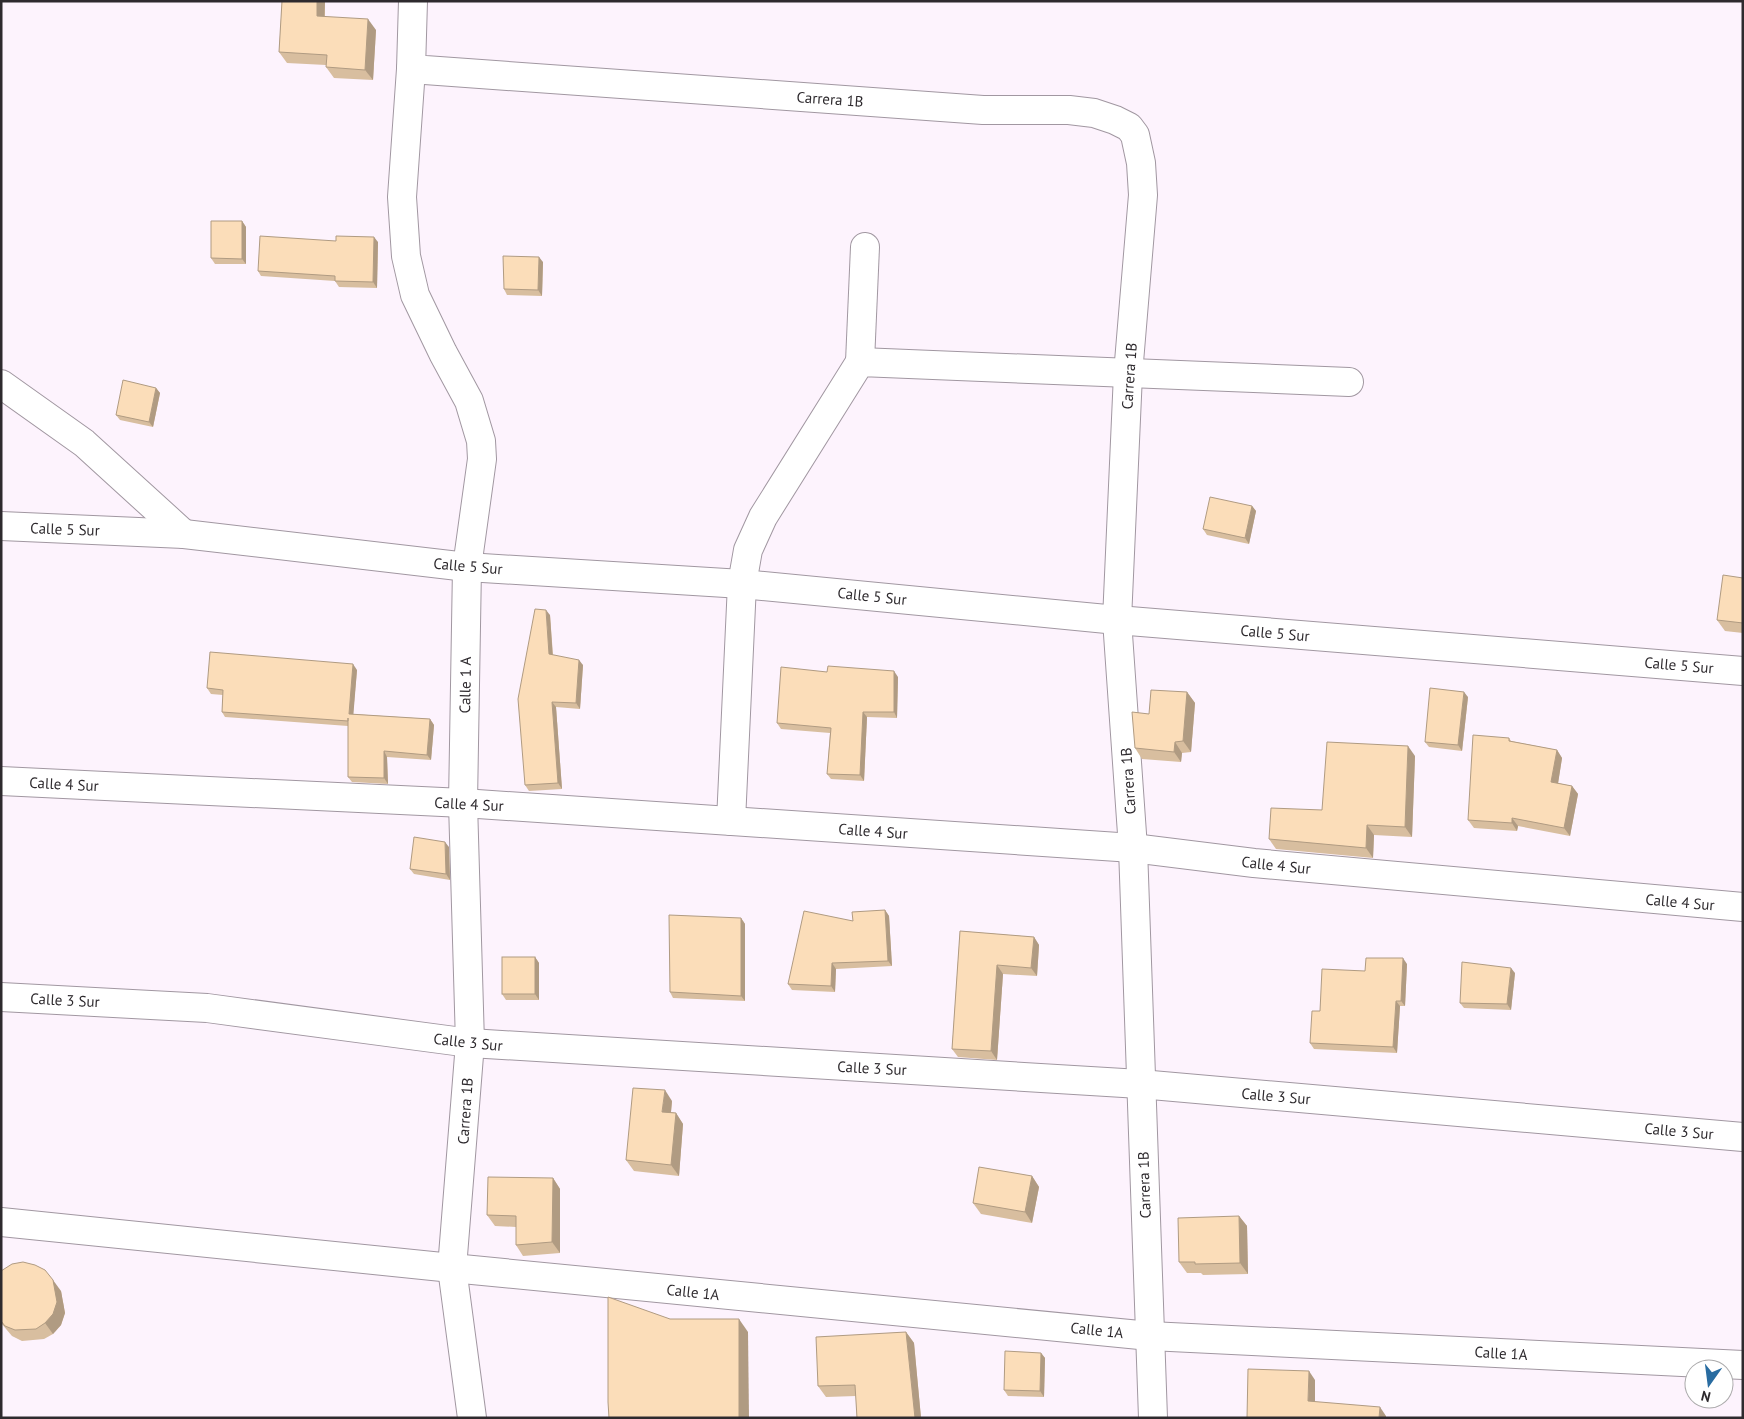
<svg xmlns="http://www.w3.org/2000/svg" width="1744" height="1419" font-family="'PT Sans',sans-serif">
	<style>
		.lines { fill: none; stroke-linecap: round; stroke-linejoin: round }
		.minor-casing { stroke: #a197a1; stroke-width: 30 }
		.minor { stroke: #fff; stroke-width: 28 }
		.wall { fill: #d8be9f }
		.shaded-wall { fill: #b09b82 }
		.building { fill: #fbddb9; stroke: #b09b82 }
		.labels { text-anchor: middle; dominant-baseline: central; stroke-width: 4; stroke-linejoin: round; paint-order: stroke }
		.street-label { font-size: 15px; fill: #2e2a2e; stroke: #fff }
	</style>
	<rect width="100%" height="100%" fill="#fdf3fd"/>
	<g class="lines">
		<!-- minor casing -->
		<g class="minor-casing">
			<g id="minor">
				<polyline points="413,1 411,69 983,110 1069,110 1094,113 1115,120 1129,127 1135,135 1141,163 1143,195 1128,374 1117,620 1133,848 1153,1418"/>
				<polyline points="411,69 402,197 406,256 415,295 443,353 469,401 481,441 482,459 467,567 463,803 470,1043 452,1268 472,1418"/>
				<polyline points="860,362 865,247"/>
				<polyline points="1,384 84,443 184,534"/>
				<polyline points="1,526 184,534 467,567 742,584 1117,620 1743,671"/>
				<polyline points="1,781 463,803 1133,848 1254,863 1743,907"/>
				<polyline points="731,821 742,584 748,550 763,517 860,362 1349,382"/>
				<polyline points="1,997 207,1008 470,1043 1140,1084 1743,1137"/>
				<polyline points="1,1222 452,1268 1150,1336 1743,1365"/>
			</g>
		</g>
		<!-- minor -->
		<use href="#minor" class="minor"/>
	</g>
	<!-- wall -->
	<g class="wall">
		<polygon points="282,1 325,1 325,17 376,30 373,80 334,78 326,67 326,65 287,63 279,52"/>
		<polygon points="242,221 246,227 246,264 215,264 211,258"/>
		<polygon points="336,241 378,242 377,288 339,287 335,281 261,276 258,271"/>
		<polygon points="543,262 542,296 507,295 504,289"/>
		<polygon points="156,388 160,393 153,427 120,420 116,415"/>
		<polygon points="1252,506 1256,511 1249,544 1207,535 1203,529"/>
		<polygon points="1743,578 1743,633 1725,631 1717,620"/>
		<polygon points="550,615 553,655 583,665 580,709 556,707 562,789 529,791 525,785"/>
		<polygon points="357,670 353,714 430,719 434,725 431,760 387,757 388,784 352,782 348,777 348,726 225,717 222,712 223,695 211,694 207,688"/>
		<polygon points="827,672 898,677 897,718 867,717 864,781 831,779 827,774 830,733 781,729 777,723"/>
		<polygon points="1187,692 1195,703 1191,752 1182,753 1181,762 1142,759 1135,748 1149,714"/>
		<polygon points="1468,697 1462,751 1429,747 1425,742"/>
		<polygon points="1509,738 1511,741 1557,750 1562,758 1558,783 1572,786 1578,794 1570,836 1518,826 1517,831 1474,828 1468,820"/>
		<polygon points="1415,756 1412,837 1374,835 1373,858 1276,849 1269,839 1322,810"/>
		<polygon points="449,847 450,880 414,874 410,869"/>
		<polygon points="885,910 889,916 892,966 836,969 835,992 792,990 788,984 853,921"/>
		<polygon points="741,918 745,924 745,1001 673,998 670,992"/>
		<polygon points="960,931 1034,937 1039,945 1037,976 1003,974 997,1060 958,1057 952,1049"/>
		<polygon points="535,957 539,963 539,1000 506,1000 502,994"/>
		<polygon points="1407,964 1405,1006 1400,1006 1397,1053 1314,1049 1310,1043 1320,1011 1365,971"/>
		<polygon points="1515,973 1511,1010 1464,1008 1460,1003"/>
		<polygon points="672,1101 671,1112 676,1113 683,1124 679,1176 634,1171 626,1160"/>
		<polygon points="1032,1176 1039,1187 1032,1223 981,1214 973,1203"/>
		<polygon points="553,1178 560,1189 560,1253 523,1256 516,1245 516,1227 495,1226 487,1215"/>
		<polygon points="1239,1216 1247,1226 1248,1274 1203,1275 1201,1273 1187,1273 1179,1262"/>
		<polygon points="1,1271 61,1291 65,1313 61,1325 53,1334 44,1339 22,1341 12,1336 1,1323"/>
		<polygon points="906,1332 914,1343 921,1418 857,1418 856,1396 826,1397 818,1386"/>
		<polygon points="1041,1353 1045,1358 1044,1397 1008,1396 1004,1390"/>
	</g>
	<!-- shaded-wall -->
	<g class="shaded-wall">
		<polygon points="317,1 325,1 324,27 317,16"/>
		<polygon points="368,19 376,30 373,80 365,70"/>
		<polygon points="242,221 246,227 246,264 242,259"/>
		<polygon points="374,237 378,242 377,288 373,282"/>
		<polygon points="539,257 543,262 542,296 538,290"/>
		<polygon points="156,388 160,393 153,427 149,422"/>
		<polygon points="1252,506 1256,511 1249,544 1245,538"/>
		<polygon points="546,610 550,615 553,660 549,654"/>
		<polygon points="579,660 583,665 580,709 576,703"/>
		<polygon points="353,664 357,670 353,719 349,714"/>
		<polygon points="894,671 898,677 897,718 894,712"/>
		<polygon points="1187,692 1195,703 1191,752 1183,741"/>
		<polygon points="1464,692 1468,697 1462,751 1458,745"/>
		<polygon points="552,702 556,707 562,789 558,783"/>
		<polygon points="863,712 867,717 864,781 860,775"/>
		<polygon points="430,719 434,725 431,760 427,755"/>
		<polygon points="1175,742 1182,753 1181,762 1174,752"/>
		<polygon points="1408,746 1415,756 1412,837 1405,827"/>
		<polygon points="1557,750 1562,758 1557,790 1551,782"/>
		<polygon points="384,751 387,757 388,784 384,778"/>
		<polygon points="1572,786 1578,794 1570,836 1564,828"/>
		<polygon points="1512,818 1518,826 1517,831 1512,823"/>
		<polygon points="1367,825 1374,835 1373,858 1366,848"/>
		<polygon points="445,842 449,847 450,880 446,874"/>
		<polygon points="885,910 889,916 892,966 888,961"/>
		<polygon points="741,918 745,924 745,1001 741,996"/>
		<polygon points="1034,937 1039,945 1037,976 1031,968"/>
		<polygon points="535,957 539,963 539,1000 535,994"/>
		<polygon points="1403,958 1407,964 1405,1006 1401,1001"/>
		<polygon points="832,963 836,969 835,992 831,986"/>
		<polygon points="997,965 1003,974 997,1060 991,1051"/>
		<polygon points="1511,968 1515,973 1511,1010 1507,1004"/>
		<polygon points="1396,1001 1400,1006 1397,1053 1393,1047"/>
		<polygon points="665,1090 672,1101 670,1122 662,1112"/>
		<polygon points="676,1113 683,1124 679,1176 671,1165"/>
		<polygon points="1032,1176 1039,1187 1032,1223 1025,1212"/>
		<polygon points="553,1178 560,1189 560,1253 552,1242"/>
		<polygon points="1239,1216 1247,1226 1248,1274 1240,1263"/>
		<polygon points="53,1280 61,1291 65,1313 61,1325 53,1334 45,1323"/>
		<polygon points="739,1319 748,1332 749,1418 739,1418"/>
		<polygon points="906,1332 914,1343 921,1418 915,1418"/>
		<polygon points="1041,1353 1045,1358 1044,1397 1040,1391"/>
		<polygon points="1309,1371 1315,1380 1315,1410 1308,1401"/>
		<polygon points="1380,1407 1386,1416 1386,1418 1379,1418"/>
	</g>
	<!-- building -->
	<g class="building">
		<polygon points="282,1 317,1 317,16 368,19 365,70 326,67 327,55 279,52"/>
		<polygon points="211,221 242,221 242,259 211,258"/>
		<polygon points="260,236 336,241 336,236 374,237 373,282 335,281 335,276 258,271"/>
		<polygon points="503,256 539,257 538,290 504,289"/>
		<polygon points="123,380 156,388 149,422 116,415"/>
		<polygon points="1210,497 1252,506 1245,538 1203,529"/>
		<polygon points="1723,575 1743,578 1743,623 1717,620"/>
		<polygon points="535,609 546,610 549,654 579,660 576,703 552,702 558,783 525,785 518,699"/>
		<polygon points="210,652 353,664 349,714 430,719 427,755 384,751 384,778 348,777 348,718 348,721 222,712 223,690 207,688"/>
		<polygon points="828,666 894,671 894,712 863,712 860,775 827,774 831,728 777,723 781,667 827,672"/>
		<polygon points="1430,688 1464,692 1458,745 1425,742"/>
		<polygon points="1151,690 1187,692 1183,741 1175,742 1174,752 1135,748 1132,712 1149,714"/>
		<polygon points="1473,735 1509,738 1509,741 1557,750 1551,782 1572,786 1564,828 1512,818 1512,823 1468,820"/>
		<polygon points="1327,742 1408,746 1405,827 1367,825 1366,848 1269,839 1271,808 1322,810"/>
		<polygon points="414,837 445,842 446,874 410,869"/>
		<polygon points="885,910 888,961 832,963 831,986 788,984 804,911 853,921 852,912"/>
		<polygon points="669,915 741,918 741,996 670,992"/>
		<polygon points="960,931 1034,937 1031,968 997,965 991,1051 952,1049"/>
		<rect x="502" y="957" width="33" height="37"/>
		<polygon points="1366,958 1403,958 1401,1001 1396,1001 1393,1047 1310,1043 1312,1011 1320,1011 1322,969 1365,971"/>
		<polygon points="1462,962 1511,968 1507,1004 1460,1003"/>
		<polygon points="633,1088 665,1090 662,1112 676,1113 671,1165 626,1160"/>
		<polygon points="979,1167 1032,1176 1025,1212 973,1203"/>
		<polygon points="488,1177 553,1178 552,1242 516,1245 516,1216 487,1215"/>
		<polygon points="1239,1216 1240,1263 1195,1264 1195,1262 1179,1262 1178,1218"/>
		<polygon points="23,1262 35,1265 45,1270 53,1280 57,1302 53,1314 45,1323 36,1329 15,1330 5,1326 1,1321 1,1271 12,1264"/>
		<polygon points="608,1297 670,1319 739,1319 739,1418 609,1418 608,1402"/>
		<polygon points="906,1332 915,1418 857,1418 855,1385 818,1386 816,1337"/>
		<polygon points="1005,1351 1041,1353 1040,1391 1004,1390"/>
		<polygon points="1248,1369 1309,1371 1308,1401 1380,1407 1379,1418 1247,1418"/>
	</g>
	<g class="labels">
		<!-- street labels -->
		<g class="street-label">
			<text transform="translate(830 99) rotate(4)">Carrera 1B</text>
			<text transform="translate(1129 376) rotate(-86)">Carrera 1B</text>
			<text transform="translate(65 529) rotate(2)">Calle 5 Sur</text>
			<text transform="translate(468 566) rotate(5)">Calle 5 Sur</text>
			<text transform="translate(872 596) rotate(6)">Calle 5 Sur</text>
			<text transform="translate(1275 633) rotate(5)">Calle 5 Sur</text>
			<text transform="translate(1679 665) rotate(5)">Calle 5 Sur</text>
			<text transform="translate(465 685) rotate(-89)">Calle 1 A</text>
			<text transform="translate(1128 781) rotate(-94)">Carrera 1B</text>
			<text transform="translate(64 784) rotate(3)">Calle 4 Sur</text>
			<text transform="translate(469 804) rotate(3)">Calle 4 Sur</text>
			<text transform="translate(873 831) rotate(4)">Calle 4 Sur</text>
			<text transform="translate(1276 865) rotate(6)">Calle 4 Sur</text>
			<text transform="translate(1680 902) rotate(5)">Calle 4 Sur</text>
			<text transform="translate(65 1000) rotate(3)">Calle 3 Sur</text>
			<text transform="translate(468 1042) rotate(6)">Calle 3 Sur</text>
			<text transform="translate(872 1068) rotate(3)">Calle 3 Sur</text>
			<text transform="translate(1276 1096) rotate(5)">Calle 3 Sur</text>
			<text transform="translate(465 1111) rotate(-86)">Carrera 1B</text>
			<text transform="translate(1679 1131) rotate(5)">Calle 3 Sur</text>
			<text transform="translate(1144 1185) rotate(-92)">Carrera 1B</text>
			<text transform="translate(693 1292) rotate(6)">Calle 1A</text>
			<text transform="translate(1097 1330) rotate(6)">Calle 1A</text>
			<text transform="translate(1501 1353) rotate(3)">Calle 1A</text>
		</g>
	</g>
	<!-- border -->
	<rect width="1744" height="1419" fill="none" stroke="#2e2a2e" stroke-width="5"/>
	<!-- north arrow -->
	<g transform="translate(1709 1384) rotate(194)"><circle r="24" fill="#ffffff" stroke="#abaaab"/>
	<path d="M0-4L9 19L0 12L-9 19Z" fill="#296ca1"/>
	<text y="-8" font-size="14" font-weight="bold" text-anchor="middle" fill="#2e2a2e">N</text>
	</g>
</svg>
